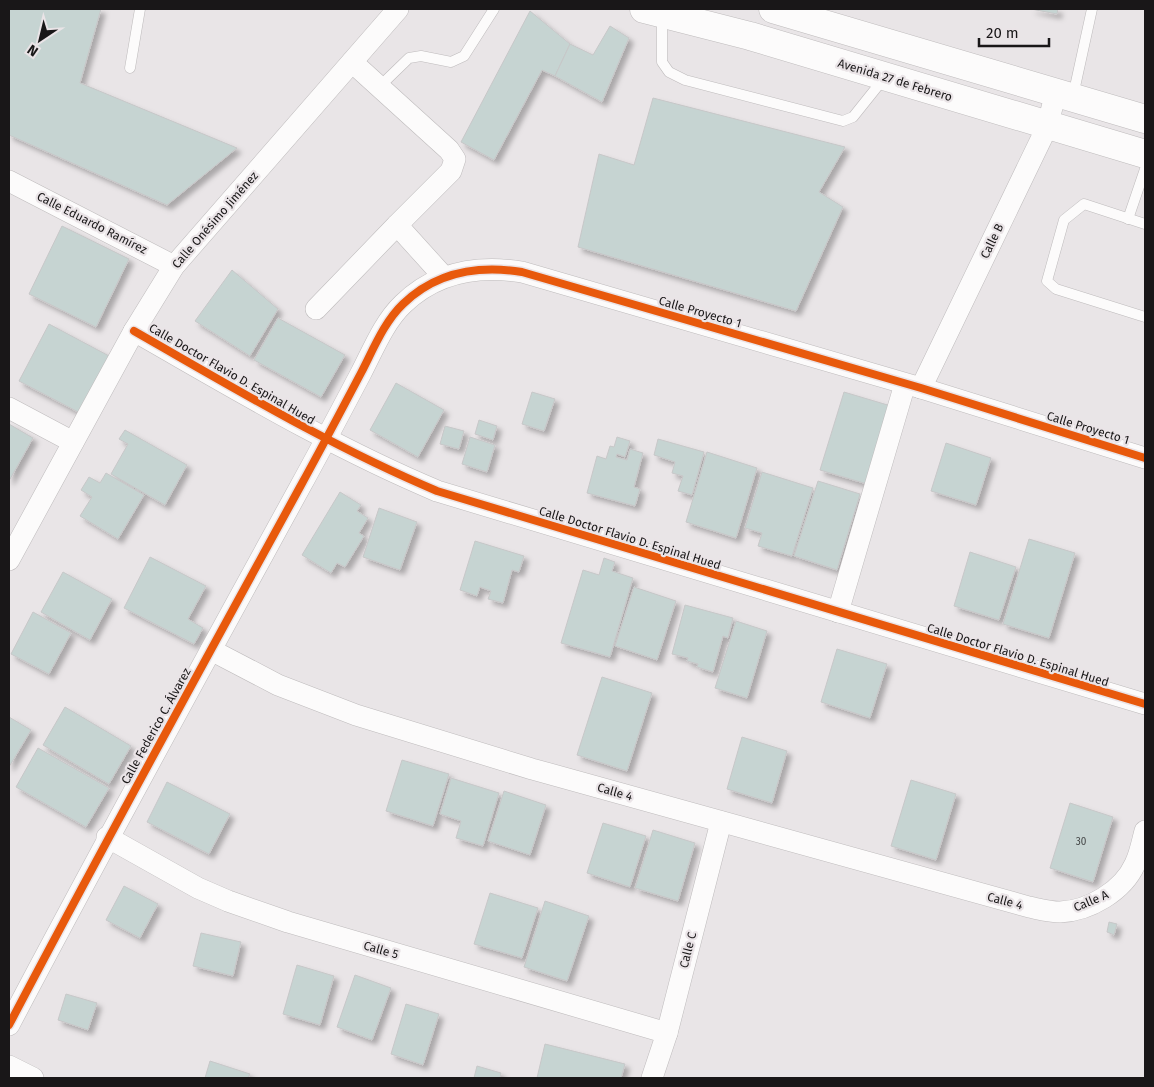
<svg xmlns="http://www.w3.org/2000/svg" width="1154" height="1087" font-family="'Fira Sans',sans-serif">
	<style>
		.building { fill: #c6d4d2; stroke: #c7c7c8; filter: url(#shadow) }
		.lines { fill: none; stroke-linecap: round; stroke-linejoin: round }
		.lane-casing { stroke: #bebbbc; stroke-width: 11 }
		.street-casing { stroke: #bebbbc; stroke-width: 22 }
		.primary-casing { stroke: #bebbbc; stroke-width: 29 }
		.lane { stroke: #fcfbfb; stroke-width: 10 }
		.street { stroke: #fcfbfb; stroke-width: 21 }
		.primary { stroke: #fcfbfb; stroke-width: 28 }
		.cycleway-casing { stroke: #eae4e7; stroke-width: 11 }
		.cycleway { stroke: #e8590c; stroke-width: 8 }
		.labels { text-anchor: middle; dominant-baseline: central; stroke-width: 4.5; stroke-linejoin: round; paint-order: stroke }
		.number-label { font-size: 10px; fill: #444646 }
		.street-label { font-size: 12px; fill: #191718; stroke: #eae4e7 }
	</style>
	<defs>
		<filter id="shadow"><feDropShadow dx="4.5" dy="4.5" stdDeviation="2.5" flood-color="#0004"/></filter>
	</defs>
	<rect width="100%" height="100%" fill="#e9e5e7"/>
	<!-- building -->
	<g class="building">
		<polygon points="9,9 101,9 80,83 237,148 167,205 9,135"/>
		<polygon points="1031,9 1058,9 1057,14"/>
		<polygon points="530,11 570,44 555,76 542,70 494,160 461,142"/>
		<polygon points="610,26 629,38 602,102 555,76 570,44 593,55"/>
		<polygon points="653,98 845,147 819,192 843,207 796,311 578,247 599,154 634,165"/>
		<polygon points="62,226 129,259 96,327 29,294"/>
		<polygon points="232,270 278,309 250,356 195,321"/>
		<polygon points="278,318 345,355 321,397 254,360"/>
		<polygon points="49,324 111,357 82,414 19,381"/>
		<polygon points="396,383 444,410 418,457 370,430"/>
		<polygon points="532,392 555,399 544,431 522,424"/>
		<polygon points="844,392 891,406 867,484 820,470"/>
		<polygon points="479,420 497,426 493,440 475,434"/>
		<polygon points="9,424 33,438 9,481"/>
		<polygon points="445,426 464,431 459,449 440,444"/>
		<polygon points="125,430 187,465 165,505 111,474 128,444 119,439"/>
		<polygon points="470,437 495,445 487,472 462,464"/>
		<polygon points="617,437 630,441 625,457 617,454 616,457 627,460 630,449 643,453 634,487 640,489 635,506 587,493 597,456 606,459 610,446 614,447"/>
		<polygon points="658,439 704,452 692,495 678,491 683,476 672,473 675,462 654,455"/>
		<polygon points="946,443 991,458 976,505 931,491"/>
		<polygon points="707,452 757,468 736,538 686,522"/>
		<polygon points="762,472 813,488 792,556 758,546 762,533 745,528"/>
		<polygon points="106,473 144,495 118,539 80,516 92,497 81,490 89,477 100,483"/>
		<polygon points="818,481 860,494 837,570 794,556"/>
		<polygon points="340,492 361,505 357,511 368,518 359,533 364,536 345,567 337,563 331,573 302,555"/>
		<polygon points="379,508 417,522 400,570 363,557"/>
		<polygon points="1029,539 1075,553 1049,638 1003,624"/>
		<polygon points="475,541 524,556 519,572 512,570 503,603 488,599 491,591 480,587 477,596 460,590"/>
		<polygon points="970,552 1016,567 999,620 954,606"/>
		<polygon points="150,557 206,586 188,619 203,628 194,644 124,608"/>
		<polygon points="604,558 615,562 612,571 633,578 610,657 561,643 583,570 599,575"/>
		<polygon points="63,572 112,599 90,640 41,612"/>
		<polygon points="634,587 676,601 657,660 615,646"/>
		<polygon points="685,605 733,618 728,638 723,636 713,672 697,667 698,664 687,661 688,658 672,654"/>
		<polygon points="33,612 71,633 49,674 11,654"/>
		<polygon points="736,621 767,631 747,698 715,688"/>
		<polygon points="837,649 887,664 870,718 821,702"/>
		<polygon points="602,677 652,693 627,771 577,755"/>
		<polygon points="65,707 131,746 109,784 43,745"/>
		<polygon points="9,717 31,730 9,767"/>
		<polygon points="742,737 787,751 772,803 727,789"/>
		<polygon points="38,748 109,788 86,827 16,787"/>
		<polygon points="402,760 449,774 433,826 386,811"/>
		<polygon points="451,778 499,793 483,846 456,838 461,821 440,814"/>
		<polygon points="911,780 956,794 936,860 891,846"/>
		<polygon points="167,782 230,814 209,854 147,822"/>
		<polygon points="504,791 546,805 530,855 488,841"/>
		<polygon points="1070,803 1113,817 1093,882 1050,868"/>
		<polygon points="603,823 646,836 630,887 587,873"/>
		<polygon points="653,830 695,843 678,901 635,888"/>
		<polygon points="124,886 158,904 140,938 106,920"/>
		<polygon points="490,893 538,908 522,958 474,944"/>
		<polygon points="545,901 589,916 567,981 524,967"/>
		<polygon points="1109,922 1117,924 1114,935 1107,932"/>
		<polygon points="201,933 241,942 233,976 193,966"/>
		<polygon points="297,965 334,976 320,1025 283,1014"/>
		<polygon points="355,975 391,988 372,1040 337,1027"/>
		<polygon points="66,994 97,1003 88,1030 58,1020"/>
		<polygon points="406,1004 439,1014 423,1065 391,1054"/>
		<polygon points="545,1044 625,1064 621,1078 537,1078"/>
		<polygon points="210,1061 250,1074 248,1078 205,1078"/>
		<polygon points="477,1066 501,1073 500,1078 474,1078"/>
	</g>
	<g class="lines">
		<!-- lane casing -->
		<g class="lane-casing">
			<g id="lane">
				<polyline points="662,14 662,62 669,72 685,80 843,121 853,117 885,77"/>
				<polyline points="130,68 140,9"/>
				<polyline points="378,88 409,58 421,56 451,62 464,56 494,9"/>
				<polyline points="1073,96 1092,9"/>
				<polyline points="1128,219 1145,169"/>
				<polyline points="1145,224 1084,204 1064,220 1047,281 1056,289 1145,317"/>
			</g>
		</g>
		<!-- street casing -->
		<g class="street-casing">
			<g id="street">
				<polyline points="352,62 449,150 455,159 451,171 397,225 444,277"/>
				<polyline points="9,181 174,266"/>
				<polyline points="316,309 397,225"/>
				<path d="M134 331C234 388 330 446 437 491L1145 704"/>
				<polyline points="921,388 1047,127 1056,92"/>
				<polyline points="9,408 73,442"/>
				<polyline points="9,560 134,331 174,266 398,9"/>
				<polyline points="838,612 905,384"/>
				<path d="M211 650 278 685 356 715 532 769 1029 907C1039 909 1050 912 1060 912 1089 911 1123 891 1135 864 1140 854 1142 842 1145 831"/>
				<polyline points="107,837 198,888 228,901 288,922 667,1033"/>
				<path d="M9 1025C104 844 202 666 300 487 321 449 341 411 361 373 373 350 384 322 403 304 436 272 478 265 522 272L921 388 1145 458"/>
				<polyline points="9,1066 33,1078"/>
				<polyline points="652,1078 667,1033 721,822"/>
			</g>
		</g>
		<!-- primary casing -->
		<g class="primary-casing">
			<g id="primary">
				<polyline points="644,9 750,36 1145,154"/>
				<polyline points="773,9 1145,119"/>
			</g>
		</g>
		<!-- lane -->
		<use href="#lane" class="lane"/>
		<!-- street -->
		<use href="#street" class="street"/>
		<!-- primary -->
		<use href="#primary" class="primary"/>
		<!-- cycleway casing -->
		<g class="cycleway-casing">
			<g id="cycleway">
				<path d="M134 331C234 388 330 446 437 491L1145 704"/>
				<path d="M9 1025C104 844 202 666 300 487 321 449 341 411 361 373 373 350 384 322 403 304 436 272 478 265 522 272L921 388 1145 458"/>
			</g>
		</g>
		<!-- cycleway -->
		<use href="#cycleway" class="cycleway"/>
	</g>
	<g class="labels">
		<!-- number labels -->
		<g class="number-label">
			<text x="1081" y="842">30</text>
		</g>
		<!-- street labels -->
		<g class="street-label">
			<text transform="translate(895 80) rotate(17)">Avenida 27 de Febrero</text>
			<text transform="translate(215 220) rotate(-49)">Calle Onésimo Jiménez</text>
			<text transform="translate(92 223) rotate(27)">Calle Eduardo Ramírez</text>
			<text transform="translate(992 241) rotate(-64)">Calle B</text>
			<text transform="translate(700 312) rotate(16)">Calle Proyecto 1</text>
			<text transform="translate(232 374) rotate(30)">Calle Doctor Flavio D. Espinal Hued</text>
			<text transform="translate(1088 428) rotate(17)">Calle Proyecto 1</text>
			<text transform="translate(630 538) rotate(17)">Calle Doctor Flavio D. Espinal Hued</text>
			<text transform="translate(1018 655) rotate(17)">Calle Doctor Flavio D. Espinal Hued</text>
			<text transform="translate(156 726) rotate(-61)">Calle Federico C. Álvarez</text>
			<text transform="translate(615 792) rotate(16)">Calle 4</text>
			<text transform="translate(1005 901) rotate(15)">Calle 4</text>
			<text transform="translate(1091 901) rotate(-23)">Calle A</text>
			<text transform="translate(381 950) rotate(16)">Calle 5</text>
			<text transform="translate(688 950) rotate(-76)">Calle C</text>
		</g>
	</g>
	<!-- border -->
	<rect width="1154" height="1087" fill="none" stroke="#191718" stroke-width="20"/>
	<!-- north arrow -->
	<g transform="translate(40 40) rotate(215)" stroke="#eae4e7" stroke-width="4" paint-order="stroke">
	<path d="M0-4L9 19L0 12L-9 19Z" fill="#191718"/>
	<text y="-8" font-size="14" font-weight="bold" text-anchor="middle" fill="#191718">N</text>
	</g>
	<!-- scale -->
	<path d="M979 38v8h70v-8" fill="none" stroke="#191718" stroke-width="2.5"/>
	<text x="986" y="38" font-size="15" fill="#191718" stroke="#eae4e7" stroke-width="4" paint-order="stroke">20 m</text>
</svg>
